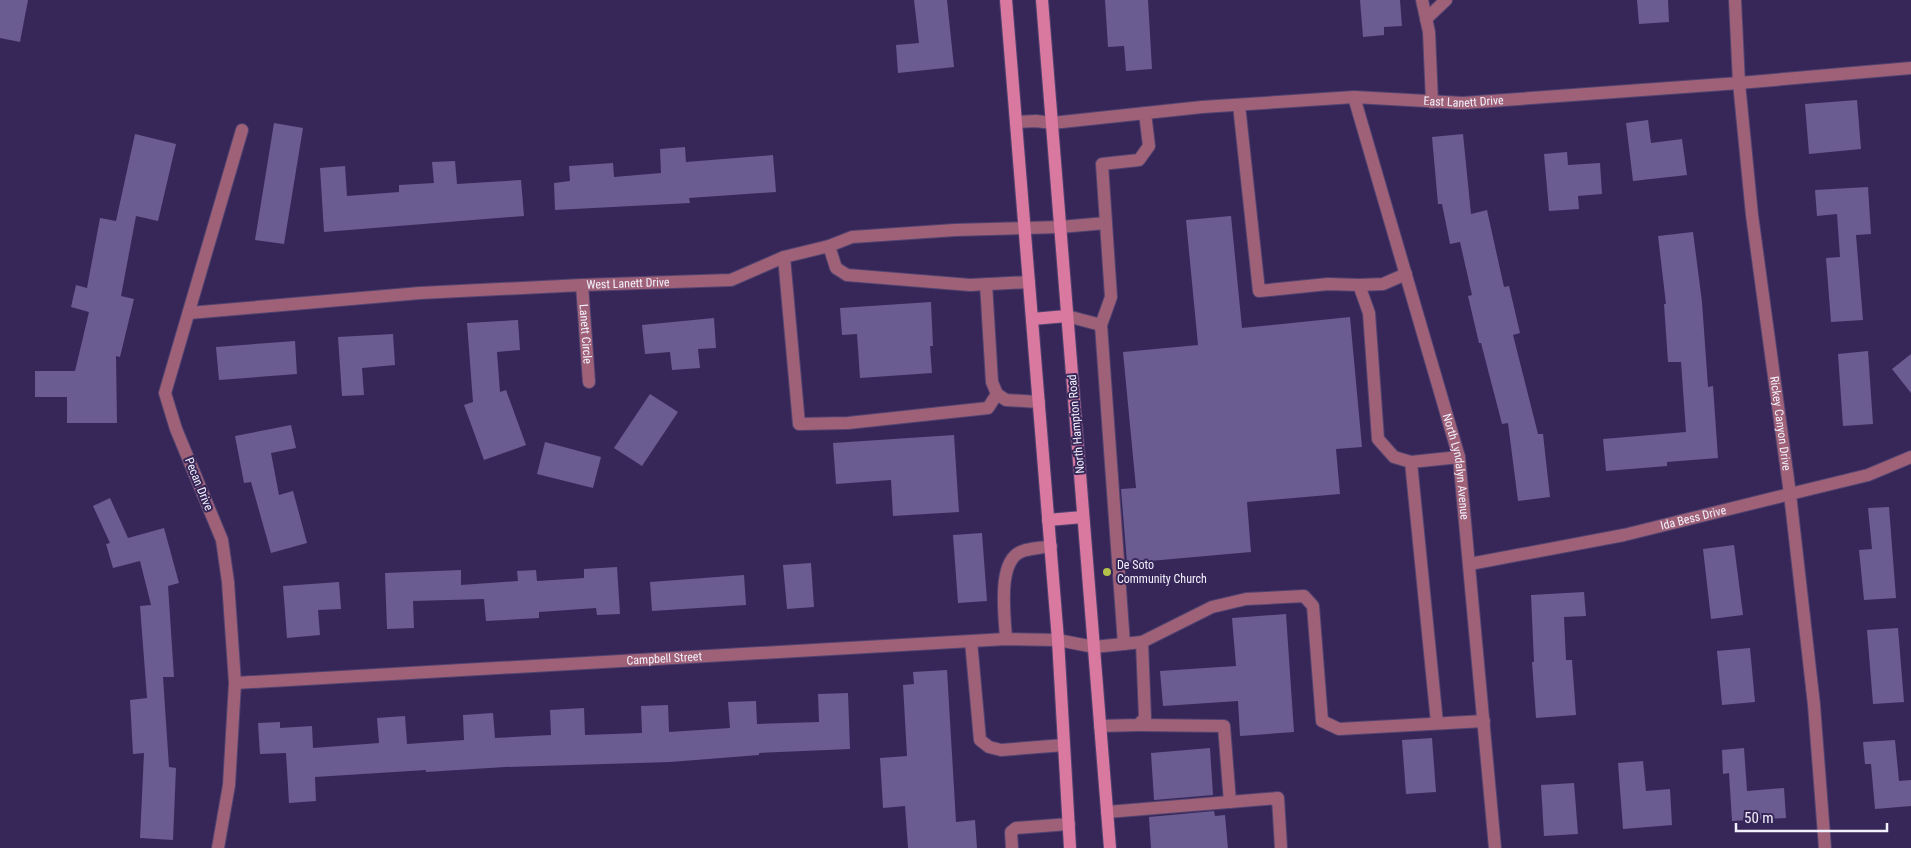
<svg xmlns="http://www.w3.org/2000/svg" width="1911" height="848" font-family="'Roboto Condensed',sans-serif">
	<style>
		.building { fill: #6a5b91 }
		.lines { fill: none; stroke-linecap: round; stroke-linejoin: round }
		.lane-casing { stroke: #514370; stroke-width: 14 }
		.street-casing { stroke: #514370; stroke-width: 14 }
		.secondary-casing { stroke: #514370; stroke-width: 14 }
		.lane { stroke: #9e6178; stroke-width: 12 }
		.street { stroke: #9e6178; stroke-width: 12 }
		.secondary { stroke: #da799f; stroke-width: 12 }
		.poi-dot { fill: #b3c24b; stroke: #372759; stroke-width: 2 }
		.labels { text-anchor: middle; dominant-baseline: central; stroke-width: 4; stroke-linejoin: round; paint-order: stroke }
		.street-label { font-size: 12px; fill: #f2f0fc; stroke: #372759 }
		.poi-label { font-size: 12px; fill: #f2f0fc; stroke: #372759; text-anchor: start }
	</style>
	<rect width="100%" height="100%" fill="#372759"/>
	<!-- building -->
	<g class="building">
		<polygon points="0,0 28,0 20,42 0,38"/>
		<polygon points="914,0 947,0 954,67 898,73 896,45 919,43"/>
		<polygon points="1105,0 1148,0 1152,69 1126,71 1124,46 1108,47"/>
		<polygon points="1360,0 1400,0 1402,26 1384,27 1384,35 1363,37"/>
		<polygon points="1637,0 1668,0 1669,22 1639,24"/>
		<polygon points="1857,100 1861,149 1809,154 1805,104"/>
		<polygon points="1648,120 1651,143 1682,139 1687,175 1633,181 1626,123"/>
		<polygon points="274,123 303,128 284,244 255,240"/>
		<polygon points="135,134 176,144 158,221 136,216 121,296 134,299 120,357 116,356 117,423 67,423 67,397 35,397 35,371 75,371 89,312 71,307 76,285 87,288 100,218 116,221"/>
		<polygon points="1463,134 1471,214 1487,210 1504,287 1509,286 1520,333 1513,335 1538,434 1543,434 1550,497 1518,501 1508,423 1502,424 1481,343 1479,343 1468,296 1472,295 1460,242 1450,244 1442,204 1438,204 1432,137"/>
		<polygon points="685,147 686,162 773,155 776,192 689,198 690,203 555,210 554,183 570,181 569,166 613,163 614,177 661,173 660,149"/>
		<polygon points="1567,152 1568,165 1600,163 1602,194 1578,196 1579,209 1549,211 1544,154"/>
		<polygon points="455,161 457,184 521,180 524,216 324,232 320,168 345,166 347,196 399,192 399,185 434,183 432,162"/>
		<polygon points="1868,187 1871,234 1856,235 1863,320 1831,322 1826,258 1840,257 1837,214 1817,216 1815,190"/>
		<polygon points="1231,216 1242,328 1350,317 1362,447 1336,449 1340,494 1247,502 1251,552 1127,563 1121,489 1136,488 1123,352 1198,345 1186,220"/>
		<polygon points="1693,232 1702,302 1708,387 1713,386 1718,458 1667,462 1667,466 1606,471 1603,439 1686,432 1681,362 1668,362 1664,304 1666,304 1658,236"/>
		<polygon points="931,302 933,346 930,346 932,373 860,378 857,334 842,335 840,308"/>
		<polygon points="714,318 716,348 698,349 700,368 672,370 670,352 645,354 642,325"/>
		<polygon points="518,320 520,350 497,352 500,392 506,390 526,445 484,460 464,405 473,402 467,323"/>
		<polygon points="393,334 395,365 362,368 364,395 342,396 338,337"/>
		<polygon points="295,341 297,374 219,380 216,347"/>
		<polygon points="1868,351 1873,424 1843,426 1838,354"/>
		<polygon points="1911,354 1911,393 1892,369"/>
		<polygon points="650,394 678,412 642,466 614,448"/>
		<polygon points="291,425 296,448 271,453 279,495 293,491 307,543 271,553 251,482 244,483 235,436"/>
		<polygon points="954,435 959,512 893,516 891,480 836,484 833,443"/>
		<polygon points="545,442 601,457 593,488 537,474"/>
		<polygon points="110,498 128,538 164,528 179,583 168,586 174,677 163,677 169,767 176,768 173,840 140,838 144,753 133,754 130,700 147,698 140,606 151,605 140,561 113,568 106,544 110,543 93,506"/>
		<polygon points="1889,507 1896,598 1864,600 1859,550 1872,549 1868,508"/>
		<polygon points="982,533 987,601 958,603 953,535"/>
		<polygon points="1734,545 1743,615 1711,619 1703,549"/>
		<polygon points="811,563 814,607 787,609 783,565"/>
		<polygon points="617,567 620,614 597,615 596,608 539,612 539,618 486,621 484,599 413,601 414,628 387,629 385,573 461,570 461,585 518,581 517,571 536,570 537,581 584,578 584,569"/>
		<polygon points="744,575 746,605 652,611 650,582"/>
		<polygon points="339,582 341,609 318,610 320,635 287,638 283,586"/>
		<polygon points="1584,592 1586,616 1564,617 1566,660 1572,660 1576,715 1536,718 1532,662 1534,662 1531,595"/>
		<polygon points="1286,614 1294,732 1240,736 1238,701 1163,706 1160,671 1236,666 1232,618"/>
		<polygon points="1898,628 1904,702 1873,704 1867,630"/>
		<polygon points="1750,648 1755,702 1722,705 1717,651"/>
		<polygon points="947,670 956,822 975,820 977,848 908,848 905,806 883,808 880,758 907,756 903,685 914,684 913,672"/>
		<polygon points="848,693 850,749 759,753 759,755 670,762 505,767 426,772 426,770 315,777 316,801 289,803 286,753 260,754 258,723 280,722 280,728 312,726 313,748 379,743 377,718 405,716 407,744 464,740 463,715 493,713 495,738 551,735 550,710 584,708 585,735 642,733 641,706 668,705 669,732 730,728 728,702 756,701 757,724 819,722 818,694"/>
		<polygon points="1432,738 1436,792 1406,794 1402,740"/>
		<polygon points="1895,740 1899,781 1911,780 1911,806 1875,809 1871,764 1865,764 1863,742"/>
		<polygon points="1210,748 1213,795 1154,800 1151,753"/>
		<polygon points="1744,748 1747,791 1784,788 1786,818 1732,821 1729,773 1723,774 1722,750"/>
		<polygon points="1643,761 1646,791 1670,789 1672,825 1623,829 1618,763"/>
		<polygon points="1574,783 1578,834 1544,836 1541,785"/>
		<polygon points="1214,811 1215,816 1225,815 1228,848 1151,848 1149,817"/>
	</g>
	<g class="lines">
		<!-- lane casing -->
		<g class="lane-casing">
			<g id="lane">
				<polyline points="1422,0 1429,32 1432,102"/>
				<polyline points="1426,19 1446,0"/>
				<polyline points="1239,105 1259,291 1328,284 1359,285"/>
				<polyline points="1060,227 1106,223"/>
				<polyline points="829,246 836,268 847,275 970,285 1029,282"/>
				<polyline points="784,257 799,424 848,423 988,408 997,394"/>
				<polyline points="1406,274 1383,284 1359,285 1369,313 1378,439 1394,457 1411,462"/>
				<polyline points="986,284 992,382 997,394 1006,400 1039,402"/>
				<polyline points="1067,316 1101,325 1124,644"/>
				<polyline points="1101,325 1111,297 1102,164 1139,160 1149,146 1145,113"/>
				<path d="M1006 639C1005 617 996 559 1023 551 1031 548 1042 548 1051 546"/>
				<polyline points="971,641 980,740 989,747 1001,750 1064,745"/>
				<polyline points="1142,642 1212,607 1246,599 1304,596 1313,606 1322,721 1339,729 1484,721"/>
				<polyline points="1094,647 1142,642 1145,718 1138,725 1100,726"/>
				<polyline points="1437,723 1411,462 1459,457"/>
				<polyline points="1138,725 1224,726 1230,802"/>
				<polyline points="1107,812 1278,798 1281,848"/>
				<polyline points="1012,848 1011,832 1016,828 1069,824"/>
			</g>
		</g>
		<!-- street casing -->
		<g class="street-casing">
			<g id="street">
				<path id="s1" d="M1735 0 1739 83 1752 215 1790 494 1814 705 1825 848"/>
				<path id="s2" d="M1354 97 1459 457 1495 848"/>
				<path id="s3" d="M1016 122 1036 121 1052 123 1202 107 1354 97 1463 103 1739 83 1911 68"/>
				<path id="s4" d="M582 285 589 382"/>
				<path id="s5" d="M189 313 420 293 582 285 731 280 784 257 829 246 852 237 955 230 1060 227"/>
				<path id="s6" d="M1470 564 1624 535 1790 494 1868 475 1911 457"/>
				<path id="s7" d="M235 683 1006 639 1058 640 1094 647"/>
				<polyline points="218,848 229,785 235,683 228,582 222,540 176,429 165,393 242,130"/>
			</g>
		</g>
		<!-- secondary casing -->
		<g class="secondary-casing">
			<g id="secondary">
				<polyline points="1006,0 1058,640 1070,848"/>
				<polyline points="1042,0 1110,848"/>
				<polyline points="1032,319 1067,316"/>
				<polyline points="1048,520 1083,517"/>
			</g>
		</g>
		<!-- lane -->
		<use href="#lane" class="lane"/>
		<!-- street -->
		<use href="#street" class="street"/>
		<!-- secondary -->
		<use href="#secondary" class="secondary"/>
	</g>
	<!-- markers -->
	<circle class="poi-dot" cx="1107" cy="572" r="5"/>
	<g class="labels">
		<!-- street labels -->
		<g class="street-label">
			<text stroke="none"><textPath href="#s3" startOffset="449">East Lanett Drive</textPath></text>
			<text stroke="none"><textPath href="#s5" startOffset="440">West Lanett Drive</textPath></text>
			<text stroke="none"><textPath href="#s4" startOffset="49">Lanett Circle</textPath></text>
			<text transform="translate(1076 424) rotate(-95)">North Hampton Road</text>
			<text stroke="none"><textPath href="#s1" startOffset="426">Rickey Canyon Drive</textPath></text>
			<text stroke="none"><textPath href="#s2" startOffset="384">North Lyndalyn Avenue</textPath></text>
			<text transform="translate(199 484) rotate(68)">Pecan Drive</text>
			<text stroke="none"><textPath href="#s6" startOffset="228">Ida Bess Drive</textPath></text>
			<text stroke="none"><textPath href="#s7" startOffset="430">Campbell Street</textPath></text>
		</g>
		<!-- poi labels -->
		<g class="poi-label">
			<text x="1117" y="565">De Soto<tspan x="1117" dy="14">Community Church</tspan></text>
		</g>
	</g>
	<!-- scale -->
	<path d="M1736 823v8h151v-8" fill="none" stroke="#f2f0fc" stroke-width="2.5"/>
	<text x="1744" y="823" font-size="15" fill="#f2f0fc" stroke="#372759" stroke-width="4" paint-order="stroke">50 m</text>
</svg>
